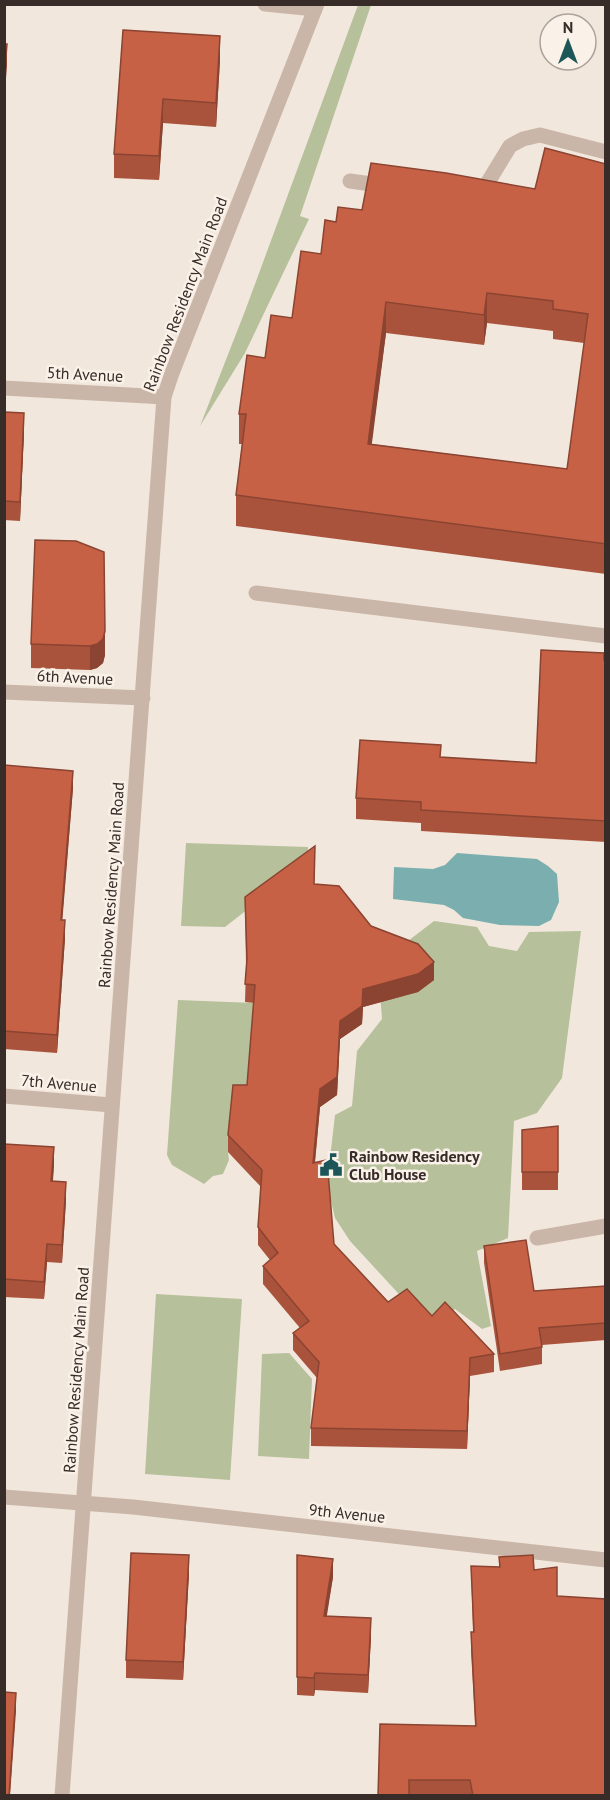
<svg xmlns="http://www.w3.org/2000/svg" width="610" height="1800" font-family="'PT Sans',sans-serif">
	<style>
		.green { fill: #b6c19c }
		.water { fill: #7baeaf }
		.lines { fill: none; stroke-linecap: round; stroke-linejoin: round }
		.minor { stroke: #cab6a8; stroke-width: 15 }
		.wall { fill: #aa533c; fill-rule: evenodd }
		.shaded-wall { fill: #8b4431 }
		.building { fill: #c66146; stroke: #8b4431; stroke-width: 1.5; fill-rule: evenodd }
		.labels { text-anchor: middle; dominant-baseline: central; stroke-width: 5; stroke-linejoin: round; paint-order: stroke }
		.street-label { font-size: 16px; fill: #372c28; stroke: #faf1e8 }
		.poi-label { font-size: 16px; font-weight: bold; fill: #372c28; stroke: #faf1e8; text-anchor: start }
	</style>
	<rect width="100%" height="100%" fill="#f2e7dc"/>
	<!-- green -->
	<g class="green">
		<polygon points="358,5 371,5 300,216 309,219 245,353 200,426 245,311"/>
		<polygon points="186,843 308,847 308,862 225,927 181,926"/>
		<polygon points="434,921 477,927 489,946 517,951 529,932 581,931 562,1078 537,1113 514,1121 508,1238 477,1251 491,1326 482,1329 455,1309 432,1330 350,1241 335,1218 327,1184 335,1115 352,1106 357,1051 382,1019 378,964"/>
		<polygon points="178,1000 255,1003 247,1103 228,1152 229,1160 223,1174 213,1176 204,1184 172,1165 167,1155"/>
		<polygon points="156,1294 242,1299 230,1480 145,1474"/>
		<polygon points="289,1353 312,1379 309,1459 258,1456 262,1354"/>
	</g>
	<!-- water -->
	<polygon class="water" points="457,853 537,859 548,866 557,874 559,902 551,920 539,926 500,925 463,918 454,910 444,905 393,899 394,867 433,869 445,865"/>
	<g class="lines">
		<!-- minor -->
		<g class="minor">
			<polyline points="265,4 315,9"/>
			<polyline points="350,181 386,186"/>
			<polyline points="475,192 485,187 510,146 523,139 540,135 606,152"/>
			<polyline points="4,388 164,397"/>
			<polyline points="256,593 606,636"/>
			<polyline points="4,692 143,698"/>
			<polyline points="4,1096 111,1105"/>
			<polyline points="537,1238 606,1226"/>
			<polyline points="4,1497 133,1507 606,1560"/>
			<polyline points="62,1796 164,397 172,373 317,4"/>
		</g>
	</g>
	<!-- wall -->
	<g class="wall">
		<polygon points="220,36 220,60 216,127 163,123 159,180 114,178 114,154"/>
		<path d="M606 164V574L236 526V495L242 444H239V414L265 358 292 318 336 222 362 210 535 189ZM487 323 553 331V339L584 343 567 469 371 444 386 333 484 345Z"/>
		<polygon points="4,412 24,432 20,521 4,520"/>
		<polygon points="35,540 105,655 103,663 97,668 90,670 31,668 31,644"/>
		<polygon points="604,660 606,660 606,842 421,831 421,823 356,819 356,798 441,757 536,763"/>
		<polygon points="4,765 73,788 62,920 65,938 57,1053 4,1049"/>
		<polygon points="315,864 314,884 371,926 434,980 418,992 363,1007 362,1024 340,1039 337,1095 320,1107 315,1163 334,1244 388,1302 432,1316 494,1354 494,1372 470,1376 467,1449 311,1446 311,1428 317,1378 293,1350 293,1333 300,1328 263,1284 263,1266 270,1260 258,1245 258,1227 261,1187 228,1152 228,1135 247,1085 254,1003 245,1002 246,966 245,897"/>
		<polygon points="558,1126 558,1190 522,1190 522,1130"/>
		<polygon points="4,1144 54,1165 53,1181 66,1200 62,1263 47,1262 44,1299 4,1297"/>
		<polygon points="484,1246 534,1291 606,1286 606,1340 542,1345 542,1364 500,1371 484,1263"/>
		<polygon points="297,1555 333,1577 326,1617 371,1636 368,1693 315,1690 314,1696 297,1695"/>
		<polygon points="499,1557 534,1570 557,1596 606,1796 378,1796 475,1725 471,1650 471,1632 473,1632 471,1566 499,1567"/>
		<polygon points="189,1573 183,1680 126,1678 126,1660"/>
	</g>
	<!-- shaded-wall -->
	<g class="shaded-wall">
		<polygon points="220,36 220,60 216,127 216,103"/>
		<polygon points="7,44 7,66 4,103 4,81"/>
		<polygon points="163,99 163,123 159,180 159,156"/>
		<polygon points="487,293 487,323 484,345 484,315"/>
		<polygon points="386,302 386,333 368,474 368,444"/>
		<polygon points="24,413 24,432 20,521 20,502"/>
		<polygon points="105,631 105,655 103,663 97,668 90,670 90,646"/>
		<polygon points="73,771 73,788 61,937 61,920"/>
		<polygon points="65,920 65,938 57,1053 57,1035"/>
		<polygon points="434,962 434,980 418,992 363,1007 362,1024 340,1039 337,1095 320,1107 313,1181 313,1163 320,1089 340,1021 363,989"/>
		<polygon points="54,1147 54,1165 51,1199 51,1181"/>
		<polygon points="66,1182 66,1200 62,1263 62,1245"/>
		<polygon points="47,1244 47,1262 44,1299 44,1282"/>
		<polygon points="470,1358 470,1376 467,1449 467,1431"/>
		<polygon points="189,1555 189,1573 183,1680 183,1662"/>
		<polygon points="333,1559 333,1577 324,1634 324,1616"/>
		<polygon points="371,1618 371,1636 368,1693 368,1675"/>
		<polygon points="315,1673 315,1690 314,1696 314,1678"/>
		<polygon points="16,1693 16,1711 10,1796 9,1796"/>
	</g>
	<!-- building -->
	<g class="building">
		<polygon points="123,30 220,36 216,103 163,99 159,156 114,154"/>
		<polygon points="4,44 7,44 4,81"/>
		<path d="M545 148 606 164V544L236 495 246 414H239L247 355 265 358 271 315 292 318 301 251 321 254 325 220 336 222 338 207 362 210 371 163 446 173 535 189ZM487 293 553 301V309L588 314 567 469 368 444 386 302 484 315Z"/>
		<polygon points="4,412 24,413 20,502 4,501"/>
		<polygon points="35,540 76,541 104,552 105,631 103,639 97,644 90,646 31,644"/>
		<polygon points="541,650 604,653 604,660 606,660 606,821 421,810 421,802 356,798 360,740 441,745 440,757 536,763"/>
		<polygon points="4,765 73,771 61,920 65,920 57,1035 4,1031"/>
		<polygon points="315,846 314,884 339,886 371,926 418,944 434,962 418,974 363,989 362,1006 340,1021 337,1077 320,1089 313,1163 327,1160 334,1244 388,1302 407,1289 432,1316 445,1302 494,1354 470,1358 467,1431 311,1428 319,1362 293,1333 309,1321 263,1266 278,1253 258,1227 262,1170 228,1135 233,1085 247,1085 255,985 245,984 247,959 245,897"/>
		<polygon points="558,1126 558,1172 522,1172 522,1130"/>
		<polygon points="4,1144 54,1147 51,1181 66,1182 62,1245 47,1244 44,1282 4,1279"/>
		<polygon points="526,1240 534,1291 606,1286 606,1323 539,1328 542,1347 500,1354 484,1246"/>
		<polygon points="131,1553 189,1555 183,1662 126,1660"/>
		<polygon points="297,1555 333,1559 324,1616 371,1618 368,1675 315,1673 314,1678 297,1677"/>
		<polygon points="533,1555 534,1570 557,1567 557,1596 606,1599 606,1796 473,1796 470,1780 409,1780 409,1796 378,1796 380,1724 476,1726 471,1632 474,1632 471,1566 500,1567 499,1557"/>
		<polygon points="4,1692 16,1693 9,1796 4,1796"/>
	</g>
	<!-- icons -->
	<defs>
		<g id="civic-bare" transform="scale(1.8)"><path d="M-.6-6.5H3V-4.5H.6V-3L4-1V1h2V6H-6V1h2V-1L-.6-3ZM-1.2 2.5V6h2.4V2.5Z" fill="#1d5658" stroke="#faf1e8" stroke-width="2.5" paint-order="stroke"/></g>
	</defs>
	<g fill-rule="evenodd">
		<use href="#civic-bare" x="331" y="1165"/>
	</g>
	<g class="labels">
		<!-- street labels -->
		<g class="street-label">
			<text transform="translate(185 294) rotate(-69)">Rainbow Residency Main Road</text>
			<text transform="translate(85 374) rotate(3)">5th Avenue</text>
			<text transform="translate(75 677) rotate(3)">6th Avenue</text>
			<text transform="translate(111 885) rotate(-86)">Rainbow Residency Main Road</text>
			<text transform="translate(59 1083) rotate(5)">7th Avenue</text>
			<text transform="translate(76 1370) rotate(-86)">Rainbow Residency Main Road</text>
			<text transform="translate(347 1513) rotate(6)">9th Avenue</text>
		</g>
		<!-- poi labels -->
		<g class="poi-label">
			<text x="349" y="1156">Rainbow Residency<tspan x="349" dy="18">Club House</tspan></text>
		</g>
	</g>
	<!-- border -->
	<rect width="610" height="1800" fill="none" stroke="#372c28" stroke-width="12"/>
	<!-- north arrow -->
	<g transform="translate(568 42)"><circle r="28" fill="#faf1e8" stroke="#aca29b" stroke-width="1.5"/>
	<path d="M0-4.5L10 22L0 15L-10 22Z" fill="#1d5658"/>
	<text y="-9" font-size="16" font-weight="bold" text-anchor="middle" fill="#372c28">N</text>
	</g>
</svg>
